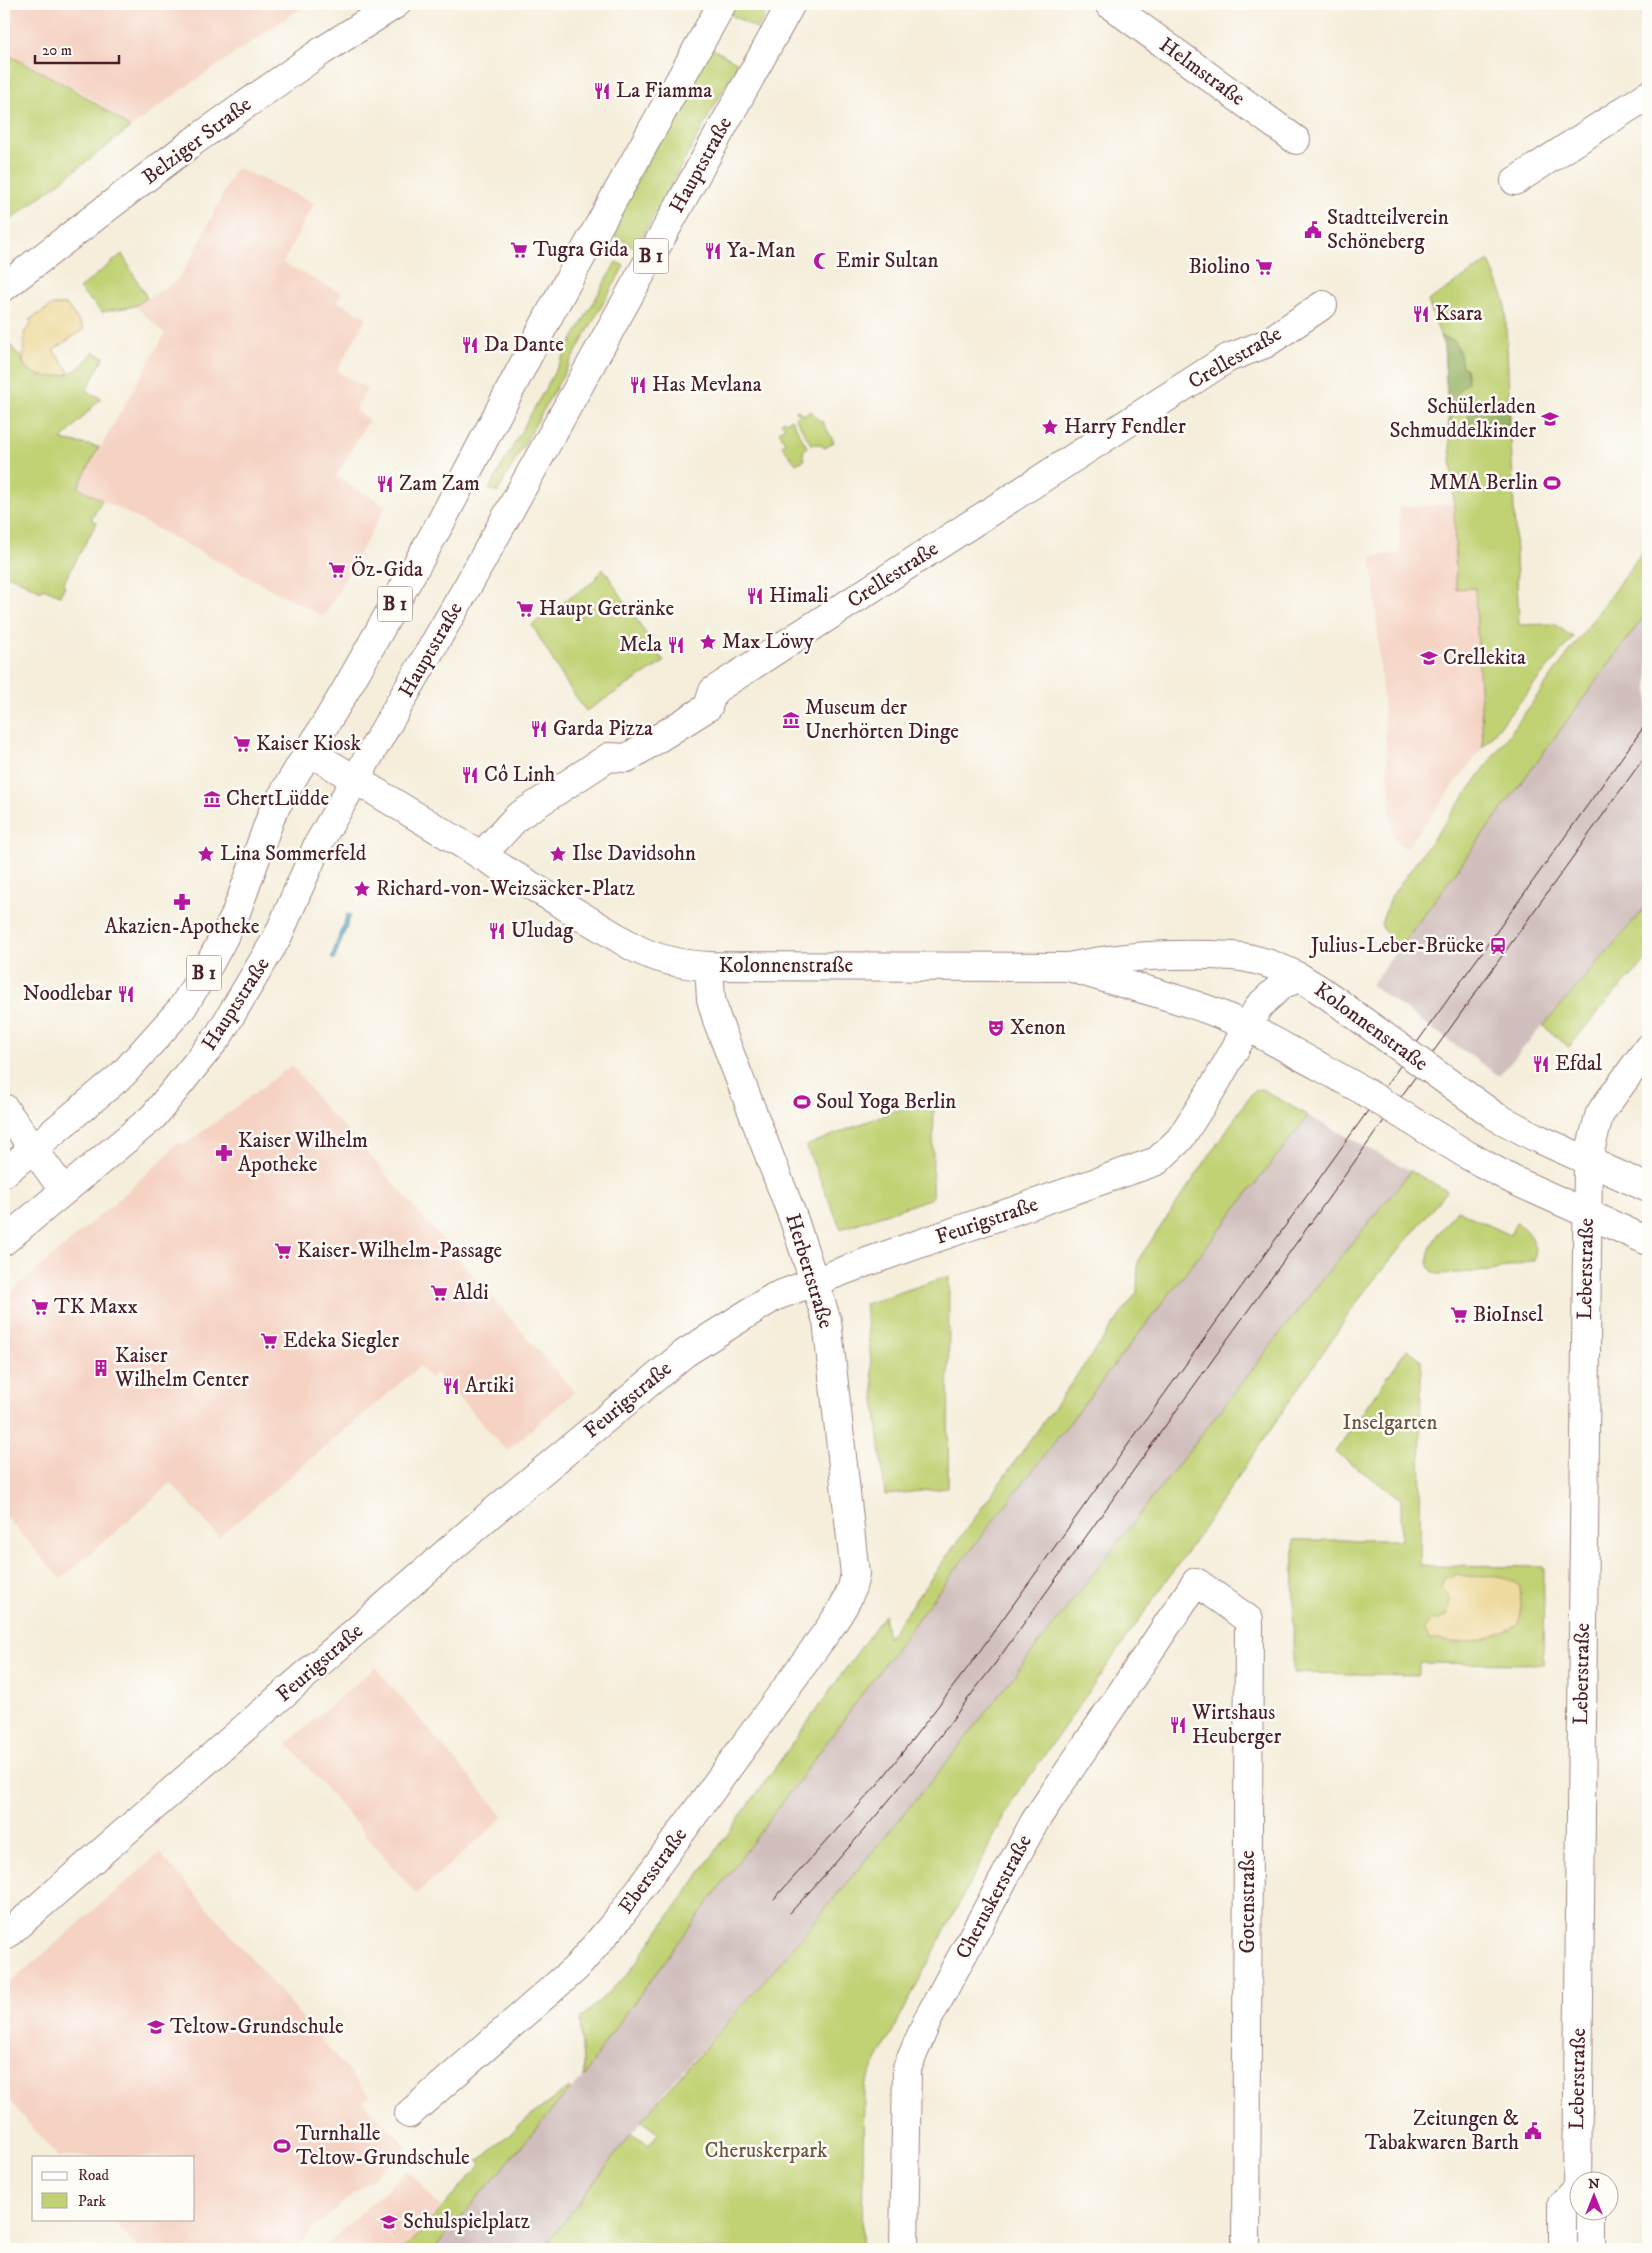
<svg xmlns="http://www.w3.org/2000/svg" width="1652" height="2253" font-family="'IM FELL DW Pica',serif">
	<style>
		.built { fill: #f5d2c2 }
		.industrial { fill: #d1bfbd }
		.green { fill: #c1d274; stroke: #867850 }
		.forest { fill: #98b466; stroke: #716a48 }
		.sand { fill: #eeda9e; stroke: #9c7c64 }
		.water { fill: #4db1cc; stroke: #4c687c }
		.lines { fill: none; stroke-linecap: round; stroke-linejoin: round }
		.minor-casing { stroke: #a08683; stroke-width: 30 }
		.major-casing { stroke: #a08683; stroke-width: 30 }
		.minor { stroke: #fff; stroke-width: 28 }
		.major { stroke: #fff; stroke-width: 28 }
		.tram { stroke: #4a1f2b; stroke-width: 1 }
		.major-bridge-casing { stroke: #a08683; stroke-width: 30; stroke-linecap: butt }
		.major-bridge { stroke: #fff; stroke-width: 28 }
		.labels { text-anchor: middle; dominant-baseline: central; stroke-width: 5; stroke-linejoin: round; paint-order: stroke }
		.shield { fill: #fdfcf7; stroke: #806168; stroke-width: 1 }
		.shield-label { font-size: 20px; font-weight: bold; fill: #4a1f2b }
		.street-label { font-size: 21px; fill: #4a1f2b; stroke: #fdfcf7 }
		.poi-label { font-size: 21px; fill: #4a1f2b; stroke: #fdfcf7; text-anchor: start }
		.park-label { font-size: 21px; fill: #6e5541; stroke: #fdfcf7 }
	</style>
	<rect width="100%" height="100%" fill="#fdfcf7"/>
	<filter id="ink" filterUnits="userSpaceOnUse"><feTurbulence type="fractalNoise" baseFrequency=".02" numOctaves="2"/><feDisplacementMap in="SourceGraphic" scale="10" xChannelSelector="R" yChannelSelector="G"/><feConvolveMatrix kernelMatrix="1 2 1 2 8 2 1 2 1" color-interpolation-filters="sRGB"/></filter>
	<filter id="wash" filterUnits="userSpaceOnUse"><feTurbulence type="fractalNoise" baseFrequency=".0096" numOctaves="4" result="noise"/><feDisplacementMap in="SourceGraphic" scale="20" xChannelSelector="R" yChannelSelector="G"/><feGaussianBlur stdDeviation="1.12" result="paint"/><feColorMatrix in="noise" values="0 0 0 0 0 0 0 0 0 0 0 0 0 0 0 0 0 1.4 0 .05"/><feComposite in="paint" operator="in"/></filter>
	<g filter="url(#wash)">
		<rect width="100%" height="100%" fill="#f5eedb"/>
		<!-- built -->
		<g class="built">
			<polygon points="4,4 307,4 183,89 130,128 99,103 74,88 4,53"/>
			<polygon points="236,167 314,203 283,263 341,293 337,301 367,317 337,371 367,389 355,411 369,419 336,477 386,506 324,617 78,487 165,334 135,306 177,281 194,254"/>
			<polygon points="1454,504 1456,589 1475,588 1483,747 1406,848 1393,839 1372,557 1400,553 1399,507"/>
			<polygon points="292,1065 327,1111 350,1133 574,1392 507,1451 455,1393 453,1395 436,1373 430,1378 420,1366 219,1537 171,1483 61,1579 4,1514 4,1298 118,1200 168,1154 174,1145 179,1143 186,1144"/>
			<polygon points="375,1667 504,1817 416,1894 287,1743"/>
			<polygon points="160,1853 370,2096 363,2102 408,2148 312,2229 296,2249 138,2249 112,2219 194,2219 194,2157 58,2157 4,2095 4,1988"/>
			<polygon points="408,2170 441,2207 417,2237 403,2249 321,2249"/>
		</g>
		<!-- industrial -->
		<g class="industrial">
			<polygon points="1648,611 1648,904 1499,1076 1371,985"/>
			<polygon points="1308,1116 1411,1171 1324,1277 947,1762 789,1952 664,2092 543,2249 434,2249 570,2089 584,2078 602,2046 934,1597"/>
		</g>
		<!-- green -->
		<g class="green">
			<polygon points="735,4 771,4 757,29 730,14"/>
			<polygon points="711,48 738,63 636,248 608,232"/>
			<path d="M4 53C51 77 88 95 130 128L4 225Z"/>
			<polygon points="122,254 147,298 135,306 102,312 79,289"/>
			<polygon points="1489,261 1505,301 1519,625 1554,624 1573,637 1483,747 1475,588 1456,589 1454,504 1444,346 1428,301"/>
			<polygon points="616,262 624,266 497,493 489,489"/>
			<path d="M4 338 22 359 25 368C57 378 71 382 93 352L104 357 86 391 101 398 61 440 99 447 78 487 102 500 91 520 97 522 63 584 65 586 60 595 43 588 41 591 8 575 4 576Z"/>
			<polygon points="798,410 801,414 806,414 811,411 819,421 822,421 834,442 825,448 819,444 811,444 795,417 798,414 796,411"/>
			<polygon points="791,419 807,447 803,452 804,460 796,464 782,446 785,442 779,431 785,427 781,422 784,420 786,422"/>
			<polygon points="1648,544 1648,611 1400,947 1384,930 1381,924 1390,898"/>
			<polygon points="603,568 664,662 586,711 567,684 532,625 594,581"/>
			<polygon points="1648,904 1648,959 1607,1001 1569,1047 1543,1026"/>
			<polygon points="1262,1089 1308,1116 934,1597 602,2046 584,2078 580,2019 628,1974 884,1615 888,1638 1137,1292 1138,1260 1254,1090"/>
			<polygon points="934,1109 932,1198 841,1229 806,1146 896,1110"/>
			<polygon points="1411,1171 1447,1191 1364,1292 1202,1530 1013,1800 864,2086 862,2249 543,2249 631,2134 649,2145 658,2133 641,2121 789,1952 947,1762 1324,1277"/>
			<path d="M1457 1210 1510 1235 1516 1223C1528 1229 1539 1246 1534 1260L1492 1271 1438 1274 1433 1272C1416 1254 1447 1224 1457 1210Z"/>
			<polygon points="949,1276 948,1488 885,1495 865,1304"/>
			<polygon points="1407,1349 1421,1359 1420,1566 1544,1567 1543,1664 1419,1663 1419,1675 1293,1673 1294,1540 1401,1540 1401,1499 1335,1452"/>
			<path d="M569 2087 570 2089 434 2249H403C432 2224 453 2192 481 2165L478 2161 528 2118Z"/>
		</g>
		<!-- forest -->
		<g class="forest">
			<polygon points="1440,336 1455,341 1460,354 1462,366 1466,368 1468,382 1458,391 1449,429 1444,346"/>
			<path d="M1480 398 1494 405 1509 398 1510 424 1470 425C1466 412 1470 407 1480 398Z"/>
		</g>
		<!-- sand -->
		<g class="sand">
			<path d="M53 305H67L84 329 53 350 70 373C51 378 42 379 25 368 21 356 26 345 24 333L32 323 29 320Z"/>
			<path d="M1457 1574C1482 1582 1496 1566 1520 1587L1521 1606 1518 1625C1498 1636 1476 1643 1453 1642 1444 1641 1438 1639 1429 1640L1424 1628 1432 1619 1440 1620 1447 1616 1450 1599 1442 1588 1443 1579Z"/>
		</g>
		<!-- water -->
		<polygon class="water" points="347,914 351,915 334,960 331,958"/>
	</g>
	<g filter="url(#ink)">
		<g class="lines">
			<!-- minor casing -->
			<g class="minor-casing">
				<g id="minor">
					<polyline points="1109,4 1296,140"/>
					<polyline points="1515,181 1648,95"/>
					<polyline points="4,287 194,141 322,51 396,4"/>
					<polyline points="481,856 517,817 609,757 627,758 708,707 713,691 1228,358 1265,344 1323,305"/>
					<polyline points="4,1108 64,1191"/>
					<polyline points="4,1937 493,1512 685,1353 774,1297 867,1262 1157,1161 1180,1139 1217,1081 1259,1006 1283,984 1301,978"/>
					<path d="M409 2114 576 1968 618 1919 831 1626C842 1609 852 1595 855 1574L827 1321 794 1220 717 1020 711 999 709 966"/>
					<polyline points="904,2249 907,2068 928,2019 1035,1821 1196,1582 1249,1620 1246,2249"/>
					<polyline points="1562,2249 1562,2204 1577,2188 1588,1159 1599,1116 1603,1109 1648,1048"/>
					<polyline points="1591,2249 1591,2210"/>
				</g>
			</g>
			<!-- major casing -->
			<g class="major-casing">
				<g id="major">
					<path d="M308 751 633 947C658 960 681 965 709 966L1069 967C1123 955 1178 953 1233 956 1279 960 1317 986 1352 1013"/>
					<path d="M1069 967C1119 984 1170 994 1219 1014 1253 1028 1285 1048 1317 1065"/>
					<polyline points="1495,1116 1535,1137 1648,1188"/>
					<polyline points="1469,1156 1513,1180 1648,1241"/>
					<polyline points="4,1173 123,1074 182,1008 210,963 234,918 273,811 347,688 442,520 553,308 722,4"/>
					<polyline points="4,1241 153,1117 219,1035 278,936 318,844 470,582 791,4"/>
				</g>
			</g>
			<!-- minor -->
			<use href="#minor" class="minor"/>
			<!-- major -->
			<use href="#major" class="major"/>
			<!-- tram -->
			<g class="tram">
				<polyline points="774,1899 878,1784 969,1666 1648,721"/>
				<path d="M790 1913C837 1862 882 1810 925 1756 948 1726 970 1695 994 1665L1648 752"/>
			</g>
			<!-- major-bridge casing -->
			<g class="major-bridge-casing">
				<g id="major-bridge">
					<polyline points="1352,1013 1495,1116"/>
					<polyline points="1317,1065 1362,1090 1469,1156"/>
				</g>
			</g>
			<!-- major-bridge -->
			<use href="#major-bridge" class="major-bridge"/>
		</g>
	</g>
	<!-- icons -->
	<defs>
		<g id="restaurant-bare" transform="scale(1.35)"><path d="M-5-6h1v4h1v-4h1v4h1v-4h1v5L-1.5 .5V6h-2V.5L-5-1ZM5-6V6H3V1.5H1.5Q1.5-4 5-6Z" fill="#b5179e" stroke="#fdfcf7" stroke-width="2.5" paint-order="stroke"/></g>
		<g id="civic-bare" transform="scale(1.35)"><path d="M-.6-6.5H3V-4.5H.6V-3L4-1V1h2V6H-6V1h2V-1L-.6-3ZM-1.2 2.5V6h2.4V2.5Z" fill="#b5179e" stroke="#fdfcf7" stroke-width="2.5" paint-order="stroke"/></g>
		<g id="supermarket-bare" transform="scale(1.35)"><path d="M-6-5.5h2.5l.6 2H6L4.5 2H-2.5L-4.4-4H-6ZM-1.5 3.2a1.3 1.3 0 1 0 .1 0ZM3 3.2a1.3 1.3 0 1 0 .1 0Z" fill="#b5179e" stroke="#fdfcf7" stroke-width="2.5" paint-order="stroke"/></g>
		<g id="mosque-bare" transform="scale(1.35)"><path d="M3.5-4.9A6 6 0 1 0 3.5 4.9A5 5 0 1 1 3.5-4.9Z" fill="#b5179e" stroke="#fdfcf7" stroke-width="2.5" paint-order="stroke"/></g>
		<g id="school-bare" transform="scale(1.35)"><path d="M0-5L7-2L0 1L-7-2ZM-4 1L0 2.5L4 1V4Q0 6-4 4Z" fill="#b5179e" stroke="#fdfcf7" stroke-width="2.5" paint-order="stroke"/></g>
		<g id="sight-bare" transform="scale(1.35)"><path d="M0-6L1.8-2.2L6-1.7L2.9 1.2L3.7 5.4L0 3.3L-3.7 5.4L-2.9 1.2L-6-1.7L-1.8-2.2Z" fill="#b5179e" stroke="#fdfcf7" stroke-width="2.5" paint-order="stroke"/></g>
		<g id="stadium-bare" transform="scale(1.35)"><path d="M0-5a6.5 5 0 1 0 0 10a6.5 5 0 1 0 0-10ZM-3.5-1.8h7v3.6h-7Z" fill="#b5179e" stroke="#fdfcf7" stroke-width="2.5" paint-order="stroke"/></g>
		<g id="museum-bare" transform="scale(1.35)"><path d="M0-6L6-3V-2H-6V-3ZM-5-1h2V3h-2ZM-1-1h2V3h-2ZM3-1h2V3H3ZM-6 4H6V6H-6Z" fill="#b5179e" stroke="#fdfcf7" stroke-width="2.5" paint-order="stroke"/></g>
		<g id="pharmacy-bare" transform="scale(1.35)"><path d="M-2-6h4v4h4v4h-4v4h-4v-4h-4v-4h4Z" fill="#b5179e" stroke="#fdfcf7" stroke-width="2.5" paint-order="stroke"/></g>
		<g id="station-bare" transform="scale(1.35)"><path d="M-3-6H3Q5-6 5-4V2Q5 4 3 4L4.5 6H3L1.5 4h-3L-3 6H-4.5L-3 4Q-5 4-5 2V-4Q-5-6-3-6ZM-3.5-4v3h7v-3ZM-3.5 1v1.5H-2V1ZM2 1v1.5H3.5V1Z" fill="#b5179e" stroke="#fdfcf7" stroke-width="2.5" paint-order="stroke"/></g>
		<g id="theatre-bare" transform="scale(1.35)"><path d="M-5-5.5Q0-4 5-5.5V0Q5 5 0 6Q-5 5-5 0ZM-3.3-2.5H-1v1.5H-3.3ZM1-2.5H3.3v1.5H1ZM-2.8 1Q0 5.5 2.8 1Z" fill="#b5179e" stroke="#fdfcf7" stroke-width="2.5" paint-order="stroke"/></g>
		<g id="building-bare" transform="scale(1.35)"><path d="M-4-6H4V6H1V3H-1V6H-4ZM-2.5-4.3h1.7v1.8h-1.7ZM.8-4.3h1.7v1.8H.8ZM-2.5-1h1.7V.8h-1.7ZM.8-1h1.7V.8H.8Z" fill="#b5179e" stroke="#fdfcf7" stroke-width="2.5" paint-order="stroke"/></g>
	</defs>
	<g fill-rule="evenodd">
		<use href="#restaurant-bare" x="602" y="91"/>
		<use href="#civic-bare" x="1313" y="230"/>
		<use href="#supermarket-bare" x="519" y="250"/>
		<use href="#restaurant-bare" x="713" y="251"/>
		<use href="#mosque-bare" x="822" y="261"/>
		<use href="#supermarket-bare" x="1264" y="267"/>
		<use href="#restaurant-bare" x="1421" y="314"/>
		<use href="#restaurant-bare" x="470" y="345"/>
		<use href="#restaurant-bare" x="638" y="385"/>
		<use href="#school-bare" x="1550" y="419"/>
		<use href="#sight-bare" x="1050" y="427"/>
		<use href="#stadium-bare" x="1552" y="483"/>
		<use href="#restaurant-bare" x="385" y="484"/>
		<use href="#supermarket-bare" x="337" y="570"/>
		<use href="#restaurant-bare" x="755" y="596"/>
		<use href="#supermarket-bare" x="525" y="609"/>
		<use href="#sight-bare" x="708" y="642"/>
		<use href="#restaurant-bare" x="676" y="645"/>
		<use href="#school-bare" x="1429" y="658"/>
		<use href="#museum-bare" x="791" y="720"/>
		<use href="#restaurant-bare" x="539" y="729"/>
		<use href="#supermarket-bare" x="242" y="744"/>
		<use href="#restaurant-bare" x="470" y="775"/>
		<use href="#museum-bare" x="212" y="799"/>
		<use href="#sight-bare" x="206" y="854"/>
		<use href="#sight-bare" x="558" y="854"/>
		<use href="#sight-bare" x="362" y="889"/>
		<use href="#pharmacy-bare" x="182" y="902"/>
		<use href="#restaurant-bare" x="497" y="931"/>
		<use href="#station-bare" x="1498" y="946"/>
		<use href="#restaurant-bare" x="126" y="994"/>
		<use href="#theatre-bare" x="996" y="1028"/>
		<use href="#restaurant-bare" x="1541" y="1064"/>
		<use href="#stadium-bare" x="802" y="1102"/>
		<use href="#pharmacy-bare" x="224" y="1153"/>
		<use href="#supermarket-bare" x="283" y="1251"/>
		<use href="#supermarket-bare" x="439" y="1293"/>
		<use href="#supermarket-bare" x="40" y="1307"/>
		<use href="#supermarket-bare" x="1459" y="1315"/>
		<use href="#supermarket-bare" x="269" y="1341"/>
		<use href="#building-bare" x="101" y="1368"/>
		<use href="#restaurant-bare" x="451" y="1386"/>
		<use href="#restaurant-bare" x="1178" y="1725"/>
		<use href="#school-bare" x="156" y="2027"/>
		<use href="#civic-bare" x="1533" y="2131"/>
		<use href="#stadium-bare" x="282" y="2146"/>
		<use href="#school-bare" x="389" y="2222"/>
	</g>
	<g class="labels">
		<!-- shield labels -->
		<g class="shield">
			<rect x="633.5" y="238.5" width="35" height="35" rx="4"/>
			<rect x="377.5" y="586.5" width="35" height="35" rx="4"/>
			<rect x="186.5" y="955.5" width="35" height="35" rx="4"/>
		</g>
		<g class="shield-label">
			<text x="651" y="256">B 1</text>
			<text x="395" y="604">B 1</text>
			<text x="204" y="973">B 1</text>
		</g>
		<!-- street labels -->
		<g class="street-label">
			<text transform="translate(1202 72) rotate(36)">Helmstraße</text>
			<text transform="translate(197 141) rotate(-37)">Belziger Straße</text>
			<text transform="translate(701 165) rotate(-61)">Hauptstraße</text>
			<text transform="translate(1235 358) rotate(-30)">Crellestraße</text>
			<text transform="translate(893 575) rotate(-33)">Crellestraße</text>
			<text transform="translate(431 650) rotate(-60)">Hauptstraße</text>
			<text x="786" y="966">Kolonnenstraße</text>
			<text transform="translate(236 1004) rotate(-57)">Hauptstraße</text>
			<text transform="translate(1371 1027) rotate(36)">Kolonnenstraße</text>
			<text transform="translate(987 1221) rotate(-19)">Feurigstraße</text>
			<text transform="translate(1586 1269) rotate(-89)">Leberstraße</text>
			<text transform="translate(809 1271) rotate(73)">Herbertstraße</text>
			<text transform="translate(628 1400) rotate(-40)">Feurigstraße</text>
			<text transform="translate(320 1663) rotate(-41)">Feurigstraße</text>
			<text transform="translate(1582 1674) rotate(-89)">Leberstraße</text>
			<text transform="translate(653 1871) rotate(-54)">Ebersstraße</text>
			<text transform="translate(994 1897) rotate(-62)">Cheruskerstraße</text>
			<text transform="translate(1248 1902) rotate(-90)">Gotenstraße</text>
			<text transform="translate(1578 2079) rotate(-89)">Leberstraße</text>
		</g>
		<!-- poi labels -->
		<g class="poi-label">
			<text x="616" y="91">La Fiamma</text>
			<text x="1327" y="218">Stadtteilverein<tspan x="1327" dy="24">Schöneberg</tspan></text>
			<text x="533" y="250">Tugra Gida</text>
			<text x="727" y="251">Ya-Man</text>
			<text x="836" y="261">Emir Sultan</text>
			<text x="1250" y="267" text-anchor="end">Biolino</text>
			<text x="1435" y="314">Ksara</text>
			<text x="484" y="345">Da Dante</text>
			<text x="652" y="385">Has Mevlana</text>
			<text x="1536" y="407" text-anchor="end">Schülerladen<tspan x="1536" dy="24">Schmuddelkinder</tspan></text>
			<text x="1064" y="427">Harry Fendler</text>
			<text x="1538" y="483" text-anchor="end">MMA Berlin</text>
			<text x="399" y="484">Zam Zam</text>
			<text x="351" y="570">Öz-Gida</text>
			<text x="769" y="596">Himali</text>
			<text x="539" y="609">Haupt Getränke</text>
			<text x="722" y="642">Max Löwy</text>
			<text x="662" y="645" text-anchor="end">Mela</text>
			<text x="1443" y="658">Crellekita</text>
			<text x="805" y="708">Museum der<tspan x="805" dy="24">Unerhörten Dinge</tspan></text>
			<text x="553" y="729">Garda Pizza</text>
			<text x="256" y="744">Kaiser Kiosk</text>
			<text x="484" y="775">Cô Linh</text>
			<text x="226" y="799">ChertLüdde</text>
			<text x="220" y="854">Lina Sommerfeld</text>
			<text x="572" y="854">Ilse Davidsohn</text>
			<text x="376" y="889">Richard-von-Weizsäcker-Platz</text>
			<text x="182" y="927" text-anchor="middle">Akazien-Apotheke</text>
			<text x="511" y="931">Uludag</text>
			<text x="1484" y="946" text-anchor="end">Julius-Leber-Brücke</text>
			<text x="112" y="994" text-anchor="end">Noodlebar</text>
			<text x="1010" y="1028">Xenon</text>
			<text x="1555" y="1064">Efdal</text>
			<text x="816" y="1102">Soul Yoga Berlin</text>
			<text x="238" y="1141">Kaiser Wilhelm<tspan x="238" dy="24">Apotheke</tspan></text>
			<text x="297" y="1251">Kaiser-Wilhelm-Passage</text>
			<text x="453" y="1293">Aldi</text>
			<text x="54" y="1307">TK Maxx</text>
			<text x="1473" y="1315">BioInsel</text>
			<text x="283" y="1341">Edeka Siegler</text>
			<text x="115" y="1356">Kaiser<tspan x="115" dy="24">Wilhelm Center</tspan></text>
			<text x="465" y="1386">Artiki</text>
			<text x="1192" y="1713">Wirtshaus<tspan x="1192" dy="24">Heuberger</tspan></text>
			<text x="170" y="2027">Teltow-Grundschule</text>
			<text x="1519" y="2119" text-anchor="end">Zeitungen &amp;<tspan x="1519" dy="24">Tabakwaren Barth</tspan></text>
			<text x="296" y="2134">Turnhalle<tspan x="296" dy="24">Teltow-Grundschule</tspan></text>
			<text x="403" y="2222">Schulspielplatz</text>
		</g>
		<!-- park labels -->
		<g class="park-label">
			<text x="1390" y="1423">Inselgarten</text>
			<text x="766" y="2151">Cheruskerpark</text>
		</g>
	</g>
	<!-- margin -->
	<rect width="1652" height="2253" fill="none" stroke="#fdfcf7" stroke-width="20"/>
	<!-- legend -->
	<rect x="32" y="2156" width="162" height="65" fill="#fdfcf7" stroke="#b5a4a5"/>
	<rect x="42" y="2172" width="25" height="8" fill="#ffffff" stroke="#b5a4a5"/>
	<text x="78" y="2180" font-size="15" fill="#4a1f2b">Road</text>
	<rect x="42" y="2193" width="25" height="15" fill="#c1d274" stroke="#b5a4a5"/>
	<text x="78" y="2206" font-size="15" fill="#4a1f2b">Park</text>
	<!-- north arrow -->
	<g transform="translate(1594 2196)"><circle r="24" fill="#fdfcf7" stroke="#b5a4a5"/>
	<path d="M0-4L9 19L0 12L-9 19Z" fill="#b5179e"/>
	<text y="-8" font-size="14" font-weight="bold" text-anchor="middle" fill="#4a1f2b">N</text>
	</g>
	<!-- scale -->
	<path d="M35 55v8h84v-8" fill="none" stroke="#4a1f2b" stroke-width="2.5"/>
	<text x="42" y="55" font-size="15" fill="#4a1f2b" stroke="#fdfcf7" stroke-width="4" paint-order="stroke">20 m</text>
</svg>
